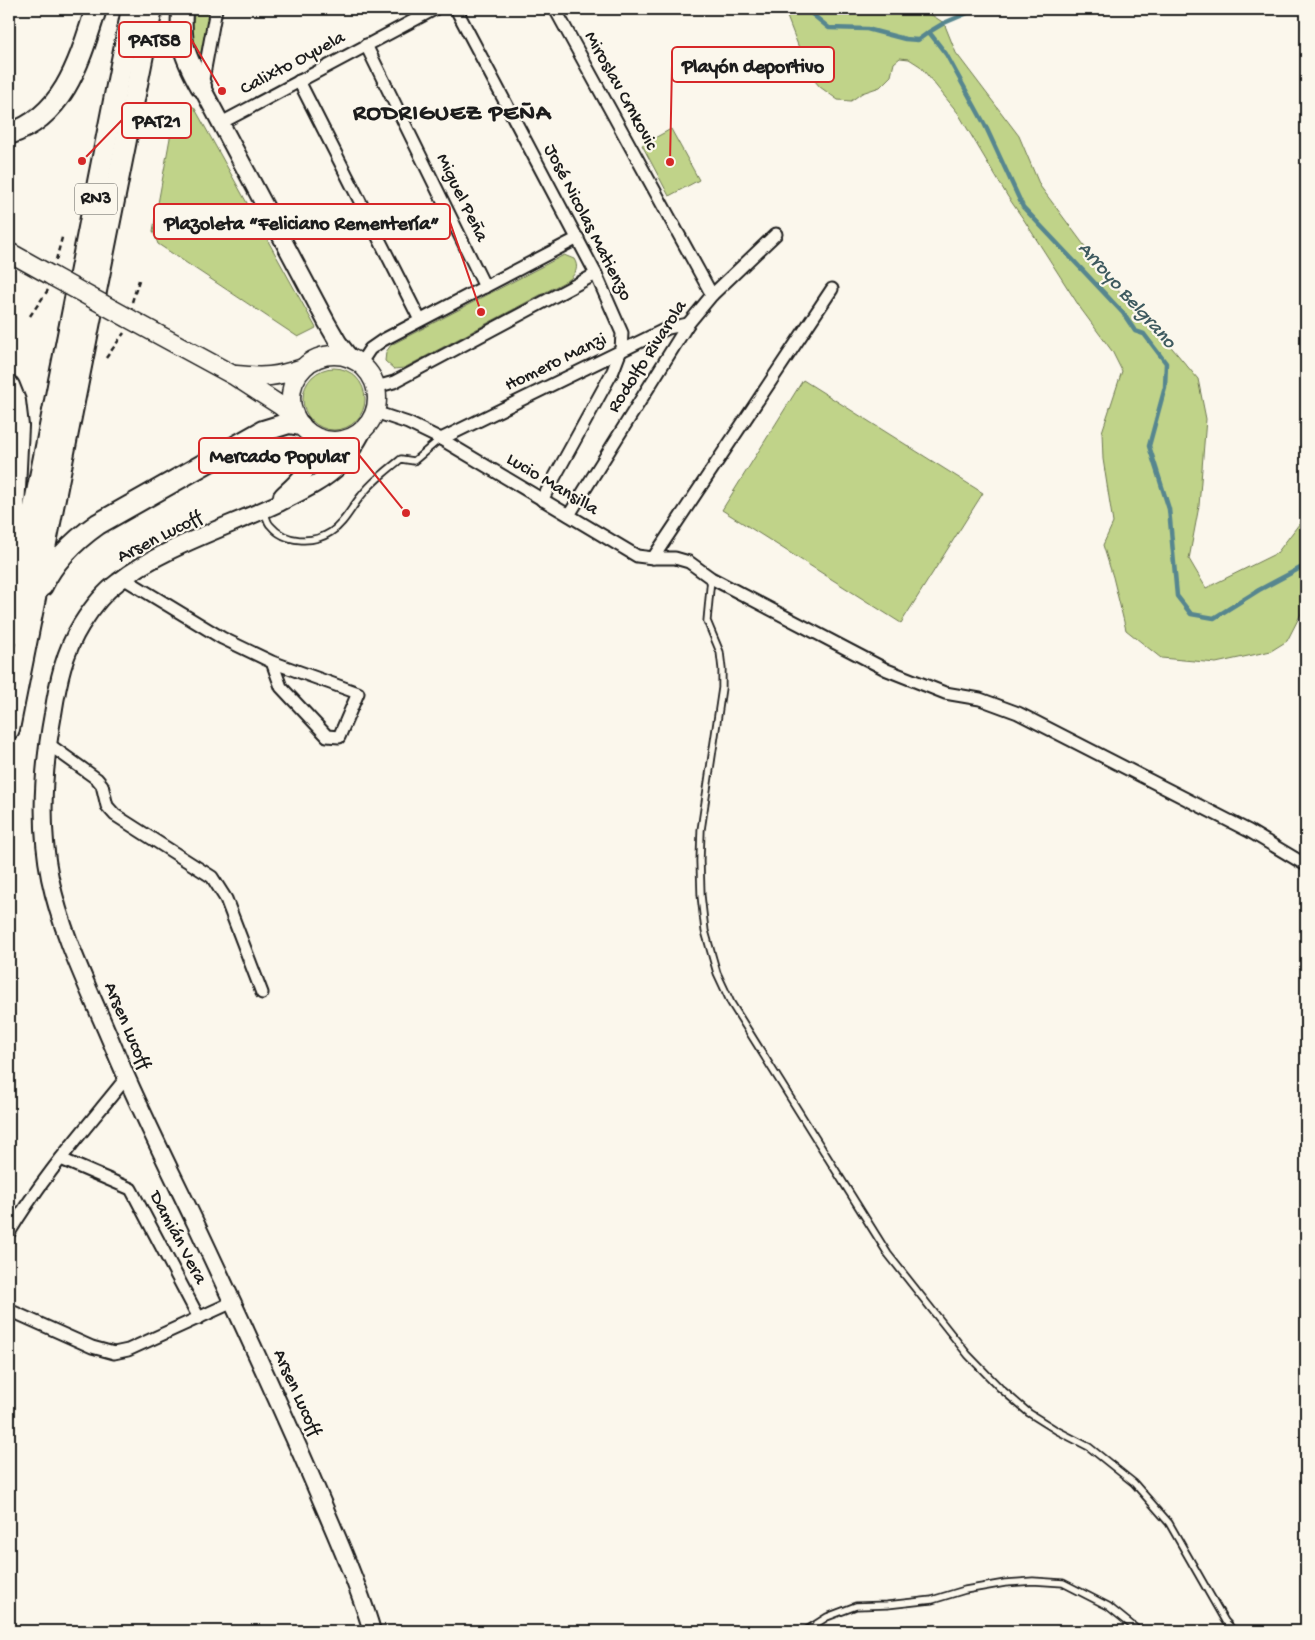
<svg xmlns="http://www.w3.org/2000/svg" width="1315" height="1640" font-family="'Gochi Hand',sans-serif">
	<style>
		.green { fill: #c0d389; stroke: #6e7852 }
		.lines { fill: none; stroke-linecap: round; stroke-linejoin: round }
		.stream { stroke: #57868f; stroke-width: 4.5 }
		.lane-casing { stroke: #1c1c1c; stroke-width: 9 }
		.street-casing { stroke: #1c1c1c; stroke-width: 15 }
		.secondary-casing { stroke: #1c1c1c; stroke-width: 20 }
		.primary-casing { stroke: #1c1c1c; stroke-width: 21 }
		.highway-casing { stroke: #1c1c1c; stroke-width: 24 }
		.path { stroke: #1c1c1c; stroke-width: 2.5; stroke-dasharray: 5 4; stroke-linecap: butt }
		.lane { stroke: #fbf7ec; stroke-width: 5.5 }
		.street { stroke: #fbf7ec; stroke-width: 11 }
		.secondary { stroke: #fbf7ec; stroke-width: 16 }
		.primary { stroke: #fbf7ec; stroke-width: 18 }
		.highway { stroke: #fbf7ec; stroke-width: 20 }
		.primary-bridge-casing { stroke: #1c1c1c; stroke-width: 21; stroke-linecap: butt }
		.primary-bridge { stroke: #fbf7ec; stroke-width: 18 }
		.labels { text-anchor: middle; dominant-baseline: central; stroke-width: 4.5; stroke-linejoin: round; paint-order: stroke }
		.shield { fill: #fbf7ec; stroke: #5f5e5a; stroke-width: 1 }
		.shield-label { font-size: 18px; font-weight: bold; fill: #1c1c1c }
		.street-label { font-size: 19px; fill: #1c1c1c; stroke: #fbf7ec }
		.water-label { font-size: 20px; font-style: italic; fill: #3e5a5f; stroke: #fbf7ec }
		.district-label { font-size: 24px; font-weight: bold; letter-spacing: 1px; fill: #1c1c1c; stroke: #fbf7ec }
		.leader { fill: none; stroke: #d62828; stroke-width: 2 }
		.callout-dot { fill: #d62828; stroke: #fbf7ec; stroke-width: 2 }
		.callout { fill: #fbf7ec; stroke: #d62828; stroke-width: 2 }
		.callout-label { font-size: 20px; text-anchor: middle; font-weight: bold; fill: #1c1c1c }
	</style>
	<rect width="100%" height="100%" fill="#fbf7ec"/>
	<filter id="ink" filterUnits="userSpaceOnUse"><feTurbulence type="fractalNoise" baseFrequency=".02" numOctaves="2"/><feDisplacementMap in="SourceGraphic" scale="10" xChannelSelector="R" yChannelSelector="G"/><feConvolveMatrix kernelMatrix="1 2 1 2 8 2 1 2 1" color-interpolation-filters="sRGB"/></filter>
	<g filter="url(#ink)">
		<!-- green -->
		<g class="green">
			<polygon points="195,9 211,9 205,42 193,72 191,35"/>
			<polygon points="790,9 872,9 879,11 924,10 944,23 956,53 1019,136 1040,186 1113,284 1172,348 1198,379 1206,419 1199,506 1189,559 1206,588 1277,553 1306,515 1306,604 1287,641 1271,651 1216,663 1161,658 1126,630 1113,577 1103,545 1113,523 1103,459 1102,432 1122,371 1112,351 1081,309 1024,220 1008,197 958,113 920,66 909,59 900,58 894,63 891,76 880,87 862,93 851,101 838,100 820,87 809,74 786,14"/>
			<polygon points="176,105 194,107 316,328 298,337 158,244 153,231"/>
			<polygon points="671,129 699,180 669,196 642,145"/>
			<path d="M564 255 574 259C579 267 576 273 570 279L404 368 394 369 385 361 386 352 391 345Z"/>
			<circle cx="334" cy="399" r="31"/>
			<polygon points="803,380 983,493 901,623 722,510"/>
		</g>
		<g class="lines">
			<!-- stream -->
			<g class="stream">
				<polyline points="806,9 829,28 867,29 905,39 918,40 929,32 946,54 985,125 1023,207 1123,313 1135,331 1144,334 1166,363 1165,387 1149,446 1169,509 1177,596 1191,614 1214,618 1259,590 1306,565"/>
				<polyline points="929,32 944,23 977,9"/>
			</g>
			<!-- lane casing -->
			<g class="lane-casing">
				<g id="lane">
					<path d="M265 512C266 516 267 523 271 526 285 543 313 544 331 532 344 524 351 508 361 496 372 482 386 471 401 459L414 461 440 439"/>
					<polyline points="711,578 707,621 720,652 722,669 722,688 701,830 700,861 701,895 705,931 717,973 731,1003 888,1254 937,1316 968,1355 1000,1388 1029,1413 1056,1430 1089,1447 1134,1483 1169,1523 1225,1621 1234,1631"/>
					<polyline points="805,1631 827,1617 856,1606 887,1605 932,1600 965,1590 1005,1583 1033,1581 1063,1583 1108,1606 1139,1631"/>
				</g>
			</g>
			<!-- street casing -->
			<g class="street-casing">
				<g id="street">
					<polyline points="456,9 596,274 622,333 621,350 613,371 542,500"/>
					<polyline points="555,9 712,295"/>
					<polyline points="366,45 485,287"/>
					<polyline points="299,81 420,320"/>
					<polyline points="202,85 216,9"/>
					<polyline points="221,123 435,9"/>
					<polyline points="360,364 370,349 383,340 578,238"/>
					<polyline points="376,387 394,382 596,274"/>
					<polyline points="375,412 408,423 441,439 637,556 653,558 675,558 689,562 711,578 887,670 945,693 980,699 1018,713 1249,831 1306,865"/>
					<polyline points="441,439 668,328 688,324"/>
					<polyline points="569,515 688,324 712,295 776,234"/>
					<polyline points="653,558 832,289"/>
					<polyline points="123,578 222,638 272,662 358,693 339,737 327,736 281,687 272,662"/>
					<polyline points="47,743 97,779 102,785 107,806 115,815 212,877 226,899 262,993"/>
					<polyline points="61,1159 131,1189 199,1318"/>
					<path d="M9 1233C42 1177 86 1128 126 1078"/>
					<polyline points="9,1310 92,1347 114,1353 128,1350 233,1302"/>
				</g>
			</g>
			<!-- secondary casing -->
			<g class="secondary-casing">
				<g id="secondary">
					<polyline points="201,86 327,323 338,342 351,359"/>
					<path d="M364 429C357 442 350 454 340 465 323 482 301 492 279 503 228 527 163 547 118 582 103 593 91 609 81 625 64 652 58 682 53 714 43 768 39 823 50 878 62 936 90 991 113 1046 138 1106 167 1164 195 1222 228 1292 260 1361 291 1431 307 1466 322 1502 337 1537 350 1568 363 1599 372 1631"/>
					<path d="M282 496C296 483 311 471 313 450 314 445 314 440 311 435"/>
				</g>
			</g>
			<!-- primary casing -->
			<g class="primary-casing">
				<g id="primary">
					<polyline points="9,252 52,276"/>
					<polyline points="128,318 233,375 281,406 296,419"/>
					<circle cx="334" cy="398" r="43"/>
					<path d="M236 375C264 378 276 377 303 368"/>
				</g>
			</g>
			<!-- highway casing -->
			<g class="highway-casing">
				<g id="highway">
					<path d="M182 9C180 45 184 55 201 86"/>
					<path d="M9 134C65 116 80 59 96 9"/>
					<polyline points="9,386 15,401 18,426 11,572"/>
					<path d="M42 586C54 560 74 541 98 524L263 431 289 423 300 425"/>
					<polyline points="9,635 132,9"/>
					<polyline points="9,729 152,9"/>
				</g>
			</g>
			<!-- path -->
			<g class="path">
				<polyline points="56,260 63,234"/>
				<polyline points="132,302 140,277"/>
				<polyline points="30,316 48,290"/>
				<polyline points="106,358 124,333"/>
			</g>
			<!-- lane -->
			<use href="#lane" class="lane"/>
			<!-- street -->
			<use href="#street" class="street"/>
			<!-- secondary -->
			<use href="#secondary" class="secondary"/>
			<!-- primary -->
			<use href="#primary" class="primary"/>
			<!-- highway -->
			<use href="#highway" class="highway"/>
			<!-- primary-bridge casing -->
			<g class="primary-bridge-casing">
				<polyline id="primary-bridge" points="52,276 128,318"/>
			</g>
			<!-- primary-bridge -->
			<use href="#primary-bridge" class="primary-bridge"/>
		</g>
	</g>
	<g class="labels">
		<!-- shield labels -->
		<rect class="shield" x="75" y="183.5" width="42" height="31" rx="4"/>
		<g class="shield-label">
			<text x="96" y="199">RN3</text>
		</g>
		<!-- street labels -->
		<g class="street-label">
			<text transform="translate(293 64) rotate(-28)">Calixto Oyuela</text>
			<text transform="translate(620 91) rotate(61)">Miroslav Crnkovic</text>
			<text transform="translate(461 198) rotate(64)">Miguel Peña</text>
			<text transform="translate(587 223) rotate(63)">José Nicolas Matienzo</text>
			<text transform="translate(648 357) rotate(-57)">Rodolfo Rivarola</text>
			<text transform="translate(556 363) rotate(-26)">Homero Manzi</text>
			<text transform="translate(552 485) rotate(31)">Lucio Mansilla</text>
			<text transform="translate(160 538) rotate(-27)">Arsen Lucoff</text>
			<text transform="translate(126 1026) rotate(67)">Arsen Lucoff</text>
			<text transform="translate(177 1238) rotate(62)">Damián Vera</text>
			<text transform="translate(296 1393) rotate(66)">Arsen Lucoff</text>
		</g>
		<!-- water labels -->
		<g class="water-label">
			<text transform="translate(1126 296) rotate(48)">Arroyo Belgrano</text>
		</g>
		<!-- district labels -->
		<g class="district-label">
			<text x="452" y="114">RODRIGUEZ PEÑA</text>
		</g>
	</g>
	<!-- callouts -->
	<path class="leader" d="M222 91L191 39M670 162L672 65M82 161L122 120M481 312L450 222M406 513L359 455"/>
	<g class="callout-dot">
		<circle cx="222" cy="91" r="5"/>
		<circle cx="670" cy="162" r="5"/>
		<circle cx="82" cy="161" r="5"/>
		<circle cx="481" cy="312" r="5"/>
		<circle cx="406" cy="513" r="5"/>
	</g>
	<g class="callout">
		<rect x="119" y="22" width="72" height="35" rx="5"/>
		<rect x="672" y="47" width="162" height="35" rx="5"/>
		<rect x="122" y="103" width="69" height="35" rx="5"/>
		<rect x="154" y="204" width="296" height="35" rx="5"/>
		<rect x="199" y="438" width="160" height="35" rx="5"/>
	</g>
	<g class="callout-label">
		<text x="155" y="46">PAT58</text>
		<text x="753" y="72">Playón deportivo</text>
		<text x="157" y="127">PAT21</text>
		<text x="302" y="229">Plazoleta “Feliciano Rementería”</text>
		<text x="279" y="462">Mercado Popular</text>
	</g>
	<!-- margin -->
	<rect width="1315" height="1640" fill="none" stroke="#fbf7ec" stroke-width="30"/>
	<rect x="15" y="15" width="1285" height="1610" fill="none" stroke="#1c1c1c" stroke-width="2" filter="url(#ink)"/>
</svg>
